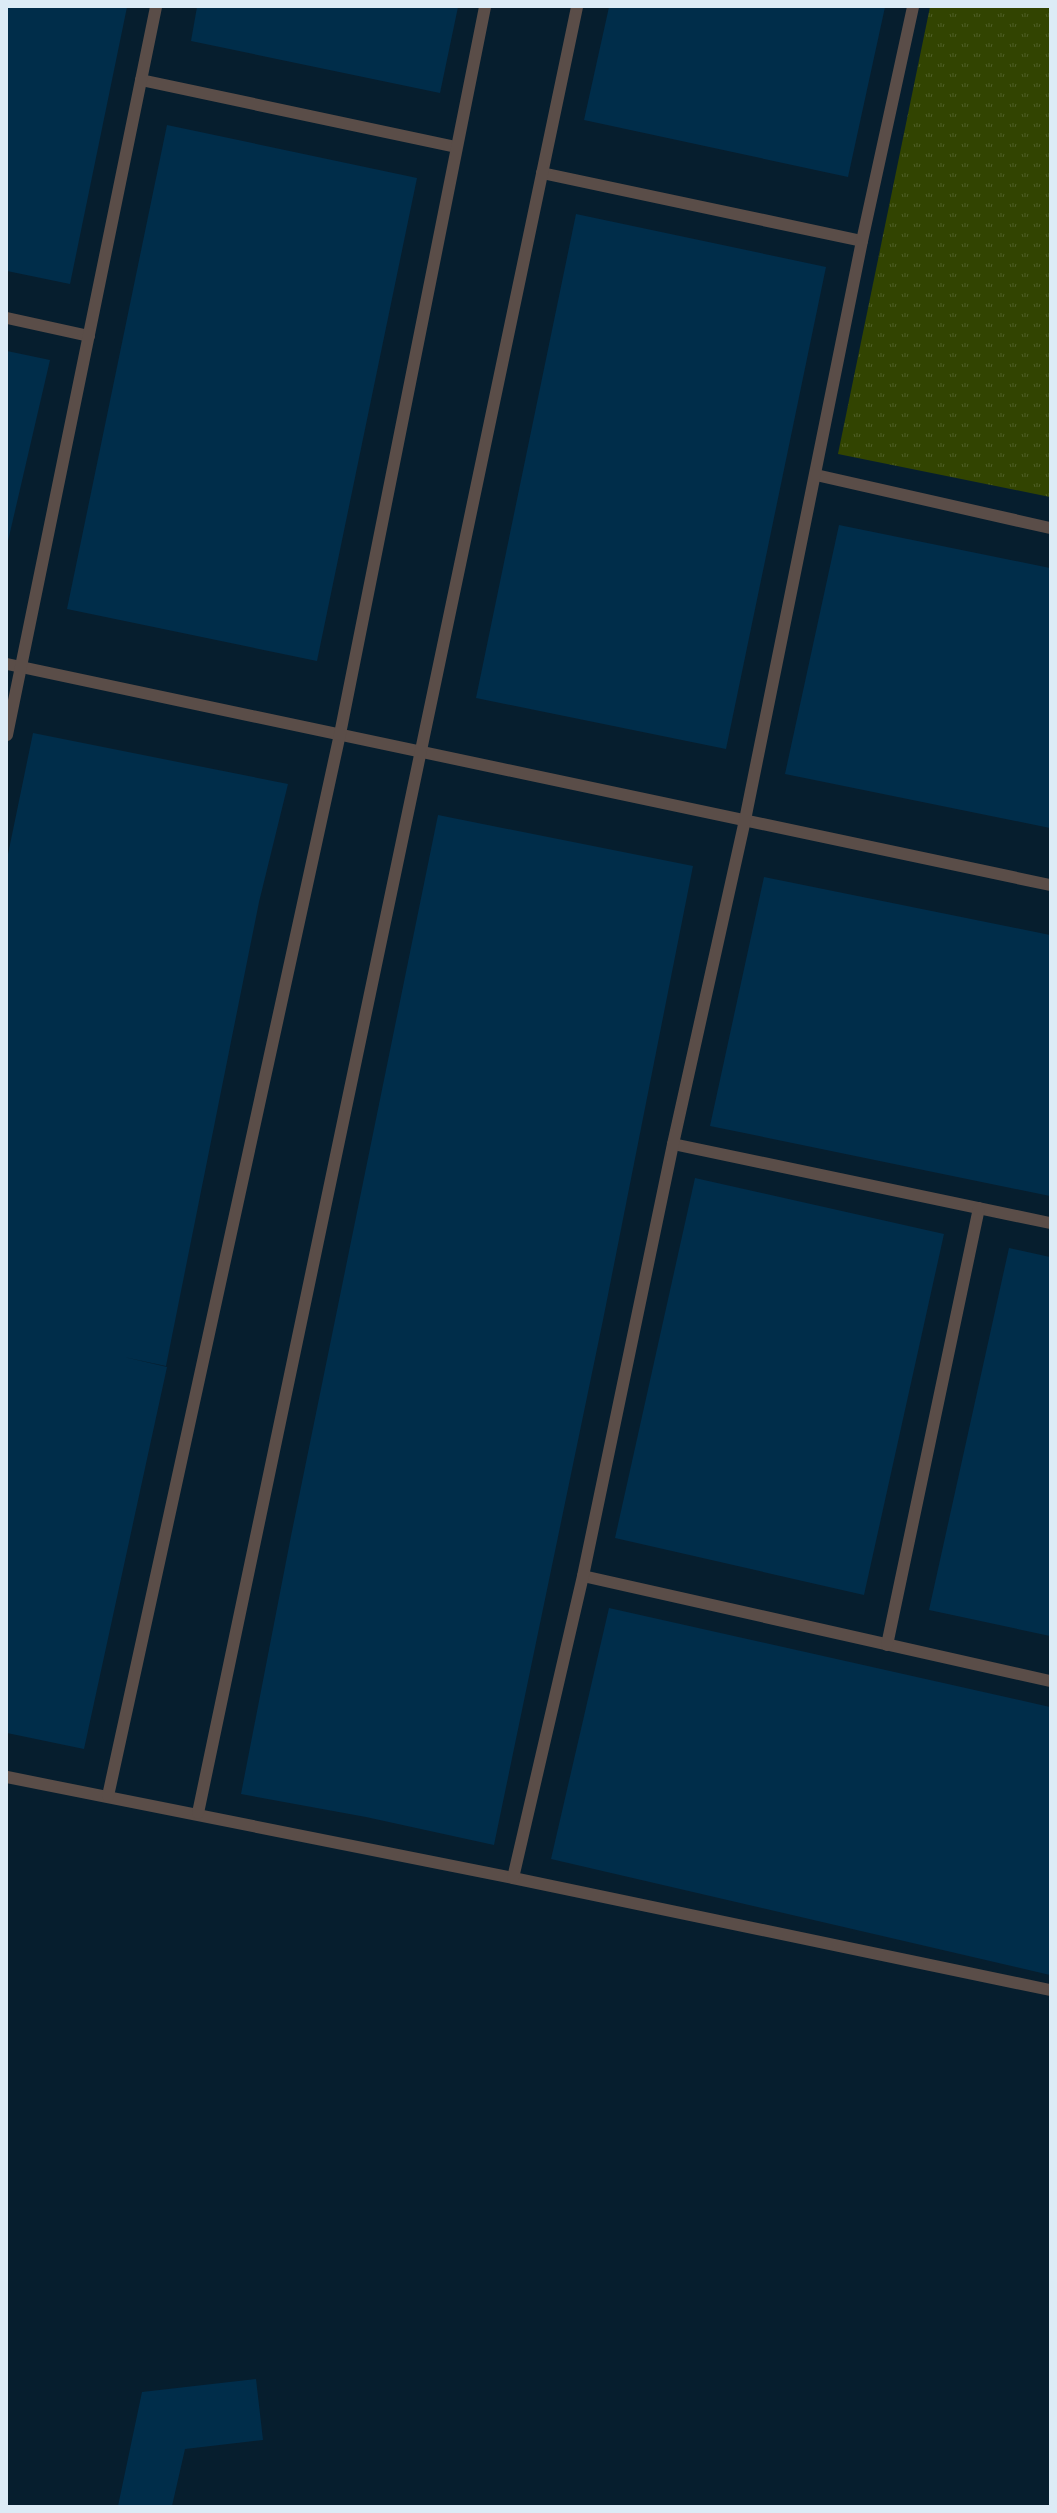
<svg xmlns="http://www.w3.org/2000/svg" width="1057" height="2513" font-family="'Source Serif 4',serif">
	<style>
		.park { fill: url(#park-tufts) }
		.building { fill: #002d4a }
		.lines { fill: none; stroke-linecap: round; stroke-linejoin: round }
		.street { stroke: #5a4d48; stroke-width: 12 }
	</style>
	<defs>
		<pattern id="park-tufts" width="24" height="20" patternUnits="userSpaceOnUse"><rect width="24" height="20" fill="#324401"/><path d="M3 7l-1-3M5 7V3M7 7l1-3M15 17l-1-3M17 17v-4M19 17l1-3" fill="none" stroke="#4f5f27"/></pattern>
	</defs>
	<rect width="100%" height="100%" fill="#061e2e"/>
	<!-- park -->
	<polygon class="park" points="930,7 1050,7 1050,497 838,454"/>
	<!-- building -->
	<g class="building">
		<polygon points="7,7 127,7 70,284 7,271"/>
		<polygon points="197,7 458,7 440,93 191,41"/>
		<polygon points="609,7 885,7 848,177 584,120"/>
		<polygon points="167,125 417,178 317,661 67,609"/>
		<polygon points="576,214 826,267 726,749 476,698"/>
		<polygon points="7,351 50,360 8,541 7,541"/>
		<polygon points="839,525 1050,568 1050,828 785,774"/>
		<polygon points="33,733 288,784 259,902 166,1366 124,1357 167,1367 84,1749 7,1733 7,859"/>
		<polygon points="438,815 693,866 603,1320 494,1845 366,1817 241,1794 291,1536"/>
		<polygon points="764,877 1050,935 1050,1196 710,1126"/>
		<polygon points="695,1178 944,1234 864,1595 615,1538"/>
		<polygon points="1009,1248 1050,1257 1050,1636 929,1610"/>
		<polygon points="609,1608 1050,1707 1050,1975 551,1859"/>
		<polygon points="256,2379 263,2440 185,2449 172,2506 118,2506 142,2392"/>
	</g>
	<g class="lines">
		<!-- street -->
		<g class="street">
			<polyline points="141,80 456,147"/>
			<polyline points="542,173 862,241"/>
			<polyline points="7,318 89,336"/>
			<polyline points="816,475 1050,528"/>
			<polyline points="7,664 1050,885"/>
			<polyline points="7,735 156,7"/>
			<polyline points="673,1144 1050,1223"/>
			<polyline points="583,1576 1050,1681"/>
			<polyline points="887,1645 979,1208"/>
			<polyline points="7,1777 513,1878 1050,1990"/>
			<polyline points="108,1796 340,734 485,7"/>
			<polyline points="198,1813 577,7"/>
			<polyline points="513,1878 583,1576 673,1144 745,820 862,241 913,7"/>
		</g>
	</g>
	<!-- border -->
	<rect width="1057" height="2513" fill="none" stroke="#dcebf6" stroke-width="16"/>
</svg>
